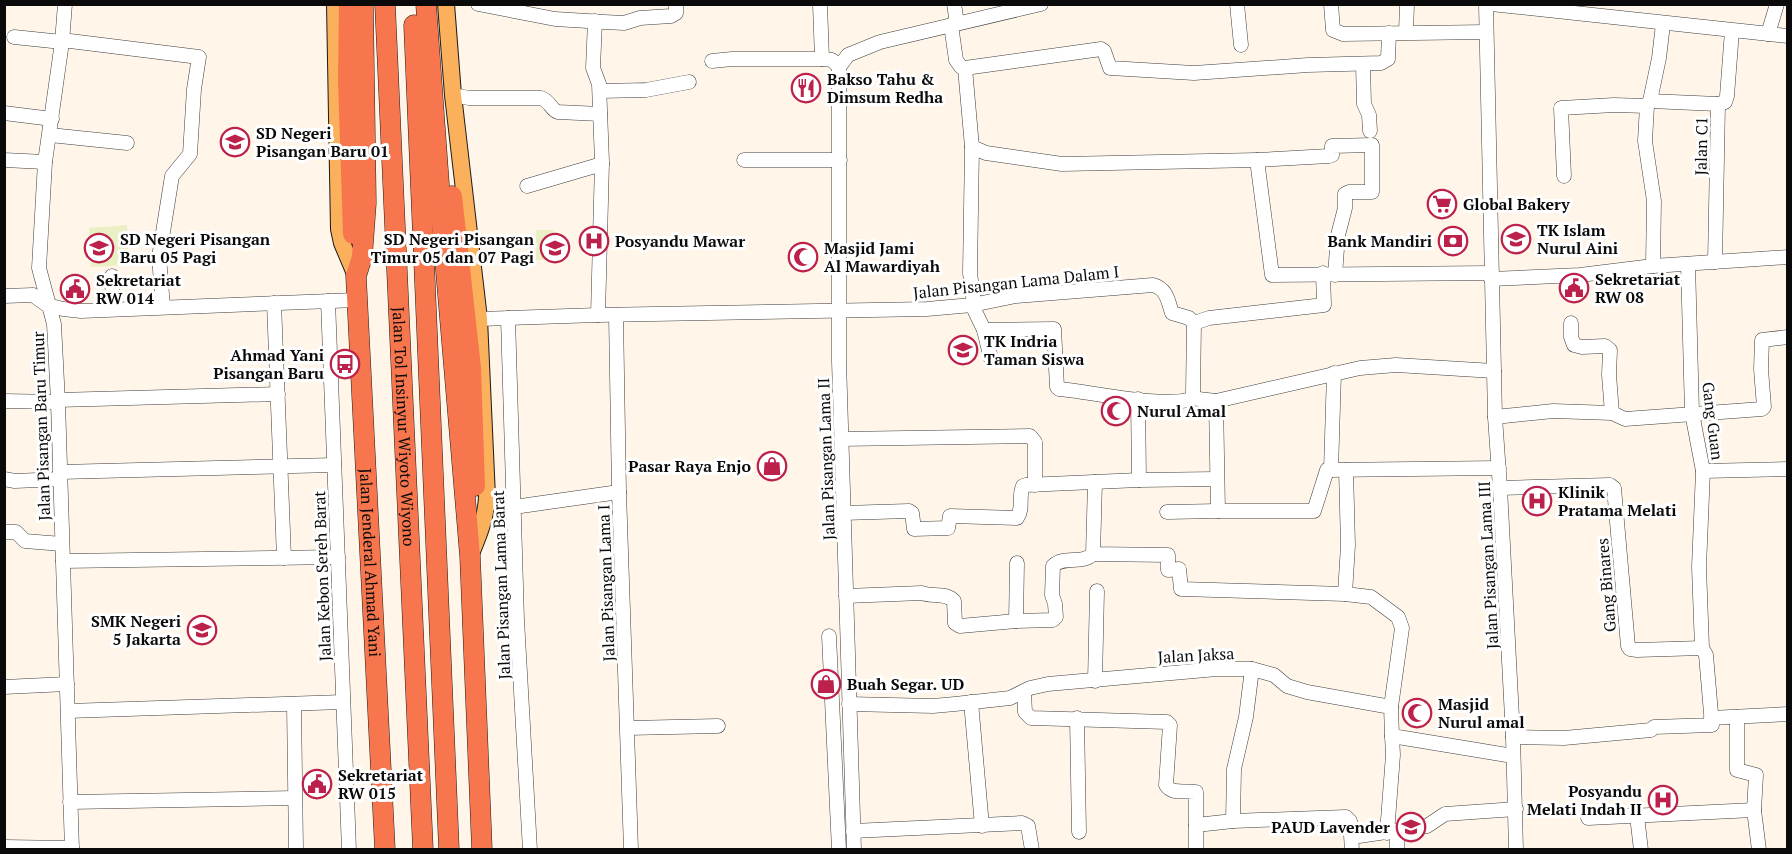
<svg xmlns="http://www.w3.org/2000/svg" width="1792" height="854" font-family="'PT Serif',serif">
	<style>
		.pitch { fill: #eaf0c4 }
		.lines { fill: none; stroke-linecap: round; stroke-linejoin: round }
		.minor-casing { stroke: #3d3d3d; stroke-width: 15 }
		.major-casing { stroke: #1b1b1b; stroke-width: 18 }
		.highway-casing { stroke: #1b1b1b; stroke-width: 21 }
		.minor { stroke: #fff; stroke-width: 14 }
		.major { stroke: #fbb15c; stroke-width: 16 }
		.highway { stroke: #f7764e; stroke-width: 20 }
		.labels { text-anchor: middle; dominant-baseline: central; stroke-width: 6; stroke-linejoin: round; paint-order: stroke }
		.poi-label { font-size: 16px; font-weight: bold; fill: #0a0a0a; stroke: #fff; text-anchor: start }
		.street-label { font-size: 16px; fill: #0a0a0a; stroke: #fff }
	</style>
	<rect width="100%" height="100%" fill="#fff5e8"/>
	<!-- pitch -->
	<g class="pitch">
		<polygon points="127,225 129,265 91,267 89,228"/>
		<rect x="536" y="230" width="17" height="30"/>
	</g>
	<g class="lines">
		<!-- minor casing -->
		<g class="minor-casing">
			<g id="minor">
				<polyline points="65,4 62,42 45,162 39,268 54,324 58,402 72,850"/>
				<polyline points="478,4 555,19 604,22 624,23 640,18 671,16 676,13 676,4"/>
				<polyline points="820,4 822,59"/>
				<polyline points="954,4 957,23"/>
				<polyline points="1237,4 1241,45"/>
				<polyline points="1331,4 1333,30 1343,34 1486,32"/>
				<polyline points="1486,4 1495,417 1500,488 1513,737 1516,850"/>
				<polyline points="1491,4 1788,36"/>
				<polyline points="595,21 593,68 599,84 602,162 598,315"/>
				<polyline points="1663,24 1659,58 1650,101 1718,104 1715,262"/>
				<polyline points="951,25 956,60 961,67 965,68 972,147 970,273 974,304"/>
				<polyline points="1406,32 1407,4"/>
				<polyline points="1768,34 1777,4"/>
				<polyline points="14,37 62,42"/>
				<polyline points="62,40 199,57 194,89 190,154 172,176 159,257 163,307"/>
				<polyline points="712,61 732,59 822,59 832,60 839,67"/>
				<polyline points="1363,64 1364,104 1369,115 1370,131"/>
				<polyline points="839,67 839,361 854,850"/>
				<polyline points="839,67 848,55 880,42 1041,4"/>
				<polyline points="965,68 1101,49 1104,51 1110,68 1194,73 1308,65 1381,63 1388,59 1389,33"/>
				<polyline points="600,91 646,90 689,82"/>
				<path d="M453 95 469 98H541C550 101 551 110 558 112L600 114"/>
				<polyline points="1718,104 1725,102 1727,96 1732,31"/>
				<polyline points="1647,106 1645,141 1654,201 1653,266"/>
				<polyline points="4,113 52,119"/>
				<polyline points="50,135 127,143"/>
				<polyline points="972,147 986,153 1062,164 1257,160 1272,275 1491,273"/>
				<polyline points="4,160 45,162"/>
				<polyline points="744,160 840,160"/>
				<polyline points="1257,160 1329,156 1332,155 1332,146 1372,145 1372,192 1349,192 1345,194 1345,208 1338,235 1335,275"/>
				<polyline points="1564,176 1561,108 1614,105 1647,106 1650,101"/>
				<polyline points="527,186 602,164"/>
				<polyline points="112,276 113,309"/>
				<polyline points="1491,279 1580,275 1653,266 1788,257"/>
				<polyline points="4,296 33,295 47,305 63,309 81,311 357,300"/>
				<polyline points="328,301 349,850"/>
				<polyline points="274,303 284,558"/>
				<path d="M972 305 984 330 1054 329 1057 387 1059 389C1089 391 1173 411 1195 397"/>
				<polyline points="616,315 619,492 631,850"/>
				<polyline points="508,318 517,620 530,850"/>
				<path d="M479 319 598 315 927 309 972 305 1016 296 1153 285C1167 289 1168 301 1172 313L1189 318 1194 323"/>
				<polyline points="1194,323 1209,318 1324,305 1323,273"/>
				<polyline points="1194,323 1193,393 1195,397"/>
				<polyline points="1571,323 1571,337 1574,345 1582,347 1605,346 1610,350 1609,375 1612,413"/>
				<polyline points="984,330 991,359"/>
				<polyline points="1195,397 1198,399 1216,401 1360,368 1396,365 1494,371"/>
				<polyline points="1138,399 1139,480"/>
				<polyline points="58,400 278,394"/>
				<polyline points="4,401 58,402"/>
				<polyline points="1216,401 1218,511 1314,511 1327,470 1499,468"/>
				<polyline points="1495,417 1553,411 1612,413 1625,419 1762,409 1764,407 1761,369 1762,340 1788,337"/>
				<polyline points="841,439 1030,436 1035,442 1035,485"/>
				<polyline points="1331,470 1334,373"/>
				<polyline points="1703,471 1788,469"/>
				<polyline points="60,472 334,465"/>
				<polyline points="4,479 15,481 60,479"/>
				<polyline points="1095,482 1093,554 1168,555 1168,570 1179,569 1181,589 1345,594 1371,597 1398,617 1402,628 1391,707"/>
				<polyline points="1500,488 1610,485 1614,488 1628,646 1630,649 1637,650 1702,648"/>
				<polyline points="514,507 619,492"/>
				<polyline points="1167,512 1218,511"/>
				<path d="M843 513 909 511 912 513 914 529 948 528 950 516 1017 518C1024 508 1018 497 1023 486L1026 485 1139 480 1216 479"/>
				<polyline points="4,532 16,532 25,541 62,544"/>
				<polyline points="63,561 338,557"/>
				<polyline points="1345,594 1348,545 1346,470"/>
				<path d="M846 596 922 593C932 597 946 592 954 601L955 623 960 626 1016 621 1053 620 1056 617 1055 604 1052 595 1053 566C1064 555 1081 565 1093 554"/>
				<polyline points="1016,621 1017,563"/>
				<polyline points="829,636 839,850"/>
				<polyline points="1095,681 1097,591"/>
				<polyline points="4,687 67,684"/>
				<path d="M1024 692 1025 712 1031 718 1167 722 1170 725 1166 785C1172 795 1186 790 1196 792V850"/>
				<polyline points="971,702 982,826"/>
				<polyline points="294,704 296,850"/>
				<polyline points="849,704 933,706 955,704 1010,698 1030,688 1048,684 1217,669 1252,669 1274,675 1287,686 1307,692 1391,707 1392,736 1513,756"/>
				<polyline points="68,711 343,702"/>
				<polyline points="1737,717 1737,770 1756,775 1754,810 1759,850"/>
				<polyline points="1077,718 1079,832"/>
				<polyline points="1711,718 1788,714"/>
				<polyline points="628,728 718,726"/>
				<polyline points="1513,737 1564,738 1651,730 1654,727 1712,725 1706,655 1702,648 1699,567 1703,471 1692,413 1688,264"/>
				<polyline points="70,802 295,798"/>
				<polyline points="1637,816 1641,850"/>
				<polyline points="1588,818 1754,810"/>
				<polyline points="1233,821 1234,769 1246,717 1252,669"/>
				<polyline points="1196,825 1233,821 1346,817 1350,821 1352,850"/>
				<polyline points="853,831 1022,823 1028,826 1032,850"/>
				<polyline points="1397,831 1397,850"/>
				<polyline points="1387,833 1393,755 1392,736"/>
				<polyline points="1352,837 1427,826 1445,814 1516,809"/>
				<polyline points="4,847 72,848"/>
			</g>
		</g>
		<!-- major casing -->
		<g class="major-casing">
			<g id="major">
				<polyline points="335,4 339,229 342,243 356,276"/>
				<path d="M446 4 453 95 479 319 487 497C486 518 478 537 470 556"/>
			</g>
		</g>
		<!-- highway casing -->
		<g class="highway-casing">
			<g id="highway">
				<polyline points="349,4 348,80 353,234"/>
				<path id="s1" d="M363 4 366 203 362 257 356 276 385 850"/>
				<path id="s2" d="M385 4 423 850"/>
				<polyline points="426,4 441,212 470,556 482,850"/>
				<polyline points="414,25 449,850"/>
				<polyline points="452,196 471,368 475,486"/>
			</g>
		</g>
		<!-- minor -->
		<use href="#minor" class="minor"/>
		<!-- major -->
		<use href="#major" class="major"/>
		<!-- highway -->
		<use href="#highway" class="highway"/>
	</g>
	<!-- icons -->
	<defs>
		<g id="restaurant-ring" transform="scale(1.5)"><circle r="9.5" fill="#fff" stroke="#bb214b" stroke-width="1.5"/><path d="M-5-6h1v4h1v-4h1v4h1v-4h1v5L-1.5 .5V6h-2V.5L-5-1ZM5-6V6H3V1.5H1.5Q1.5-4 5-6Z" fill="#bb214b"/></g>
		<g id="school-ring" transform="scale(1.5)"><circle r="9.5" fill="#fff" stroke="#bb214b" stroke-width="1.5"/><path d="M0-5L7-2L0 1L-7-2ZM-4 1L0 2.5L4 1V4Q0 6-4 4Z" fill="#bb214b"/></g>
		<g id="supermarket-ring" transform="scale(1.5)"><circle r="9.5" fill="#fff" stroke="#bb214b" stroke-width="1.5"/><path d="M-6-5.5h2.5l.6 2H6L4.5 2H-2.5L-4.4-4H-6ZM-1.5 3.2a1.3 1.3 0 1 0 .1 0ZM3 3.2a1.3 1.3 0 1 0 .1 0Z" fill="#bb214b"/></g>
		<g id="hospital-ring" transform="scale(1.5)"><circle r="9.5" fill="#fff" stroke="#bb214b" stroke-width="1.5"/><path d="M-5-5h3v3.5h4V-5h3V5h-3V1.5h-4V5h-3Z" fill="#bb214b"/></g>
		<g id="bank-ring" transform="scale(1.5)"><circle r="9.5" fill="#fff" stroke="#bb214b" stroke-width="1.5"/><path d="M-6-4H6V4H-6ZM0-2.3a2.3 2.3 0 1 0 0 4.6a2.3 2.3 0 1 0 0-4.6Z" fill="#bb214b"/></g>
		<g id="mosque-ring" transform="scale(1.5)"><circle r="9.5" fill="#fff" stroke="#bb214b" stroke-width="1.5"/><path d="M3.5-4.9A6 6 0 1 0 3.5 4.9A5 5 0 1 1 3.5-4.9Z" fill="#bb214b"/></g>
		<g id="civic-ring" transform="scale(1.5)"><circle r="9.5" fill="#fff" stroke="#bb214b" stroke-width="1.5"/><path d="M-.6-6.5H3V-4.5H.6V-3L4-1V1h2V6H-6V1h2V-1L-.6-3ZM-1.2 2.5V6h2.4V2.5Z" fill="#bb214b"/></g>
		<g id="bus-ring" transform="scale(1.5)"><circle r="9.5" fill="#fff" stroke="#bb214b" stroke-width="1.5"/><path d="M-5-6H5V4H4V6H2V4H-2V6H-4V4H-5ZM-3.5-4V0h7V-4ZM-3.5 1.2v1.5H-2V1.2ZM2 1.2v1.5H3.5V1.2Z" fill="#bb214b"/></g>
		<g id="shop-ring" transform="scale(1.5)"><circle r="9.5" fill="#fff" stroke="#bb214b" stroke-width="1.5"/><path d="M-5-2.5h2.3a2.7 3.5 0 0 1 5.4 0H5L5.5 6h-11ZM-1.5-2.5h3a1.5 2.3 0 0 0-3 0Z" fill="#bb214b"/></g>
	</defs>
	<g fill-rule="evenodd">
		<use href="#restaurant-ring" x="806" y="88"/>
		<use href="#school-ring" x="235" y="142"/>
		<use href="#supermarket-ring" x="1442" y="204"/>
		<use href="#school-ring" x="1516" y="239"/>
		<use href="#hospital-ring" x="594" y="241"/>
		<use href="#bank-ring" x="1453" y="241"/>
		<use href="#school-ring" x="99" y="248"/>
		<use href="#school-ring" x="555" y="248"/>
		<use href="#mosque-ring" x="803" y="257"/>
		<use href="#civic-ring" x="1574" y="288"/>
		<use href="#civic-ring" x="75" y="289"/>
		<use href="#school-ring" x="963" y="350"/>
		<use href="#bus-ring" x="345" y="364"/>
		<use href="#mosque-ring" x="1116" y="411"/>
		<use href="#shop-ring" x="772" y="466"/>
		<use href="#hospital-ring" x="1537" y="501"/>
		<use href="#school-ring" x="202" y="630"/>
		<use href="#shop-ring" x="826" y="684"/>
		<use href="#mosque-ring" x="1417" y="713"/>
		<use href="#civic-ring" x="317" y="784"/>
		<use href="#hospital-ring" x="1663" y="800"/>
		<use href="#school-ring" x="1411" y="827"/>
	</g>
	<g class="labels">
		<!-- poi labels -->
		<g class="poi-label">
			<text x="827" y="79">Bakso Tahu &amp;<tspan x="827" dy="18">Dimsum Redha</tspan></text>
			<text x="256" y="133">SD Negeri<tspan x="256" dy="18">Pisangan Baru 01</tspan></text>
			<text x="1463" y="204">Global Bakery</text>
			<text x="1537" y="230">TK Islam<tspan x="1537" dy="18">Nurul Aini</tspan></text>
			<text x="120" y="239">SD Negeri Pisangan<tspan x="120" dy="18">Baru 05 Pagi</tspan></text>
			<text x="534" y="239" text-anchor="end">SD Negeri Pisangan<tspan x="534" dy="18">Timur 05 dan 07 Pagi</tspan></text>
			<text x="615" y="241">Posyandu Mawar</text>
			<text x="1432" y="241" text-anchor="end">Bank Mandiri</text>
			<text x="824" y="248">Masjid Jami<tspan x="824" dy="18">Al Mawardiyah</tspan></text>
			<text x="1595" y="279">Sekretariat<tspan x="1595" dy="18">RW 08</tspan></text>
			<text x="96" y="280">Sekretariat<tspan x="96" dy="18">RW 014</tspan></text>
			<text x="984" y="341">TK Indria<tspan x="984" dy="18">Taman Siswa</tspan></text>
			<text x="324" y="355" text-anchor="end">Ahmad Yani<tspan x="324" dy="18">Pisangan Baru</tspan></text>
			<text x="1137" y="411">Nurul Amal</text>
			<text x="751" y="466" text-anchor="end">Pasar Raya Enjo</text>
			<text x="1558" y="492">Klinik<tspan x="1558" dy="18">Pratama Melati</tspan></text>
			<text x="181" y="621" text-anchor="end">SMK Negeri<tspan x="181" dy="18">5 Jakarta</tspan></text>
			<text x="847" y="684">Buah Segar. UD</text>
			<text x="1438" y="704">Masjid<tspan x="1438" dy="18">Nurul amal</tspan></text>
			<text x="338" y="775">Sekretariat<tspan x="338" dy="18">RW 015</tspan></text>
			<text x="1642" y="791" text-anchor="end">Posyandu<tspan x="1642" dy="18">Melati Indah II</tspan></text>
			<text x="1390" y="827" text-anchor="end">PAUD Lavender</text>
		</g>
		<!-- street labels -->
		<g class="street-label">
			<text transform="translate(1701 146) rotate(-89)">Jalan C1</text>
			<text transform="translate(1016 282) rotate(-6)">Jalan Pisangan Lama Dalam I</text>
			<text transform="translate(1713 421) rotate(83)">Gang Guan</text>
			<text transform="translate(41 426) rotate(-92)">Jalan Pisangan Baru Timur</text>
			<text stroke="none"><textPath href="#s2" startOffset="423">Jalan Tol Insinyur Wiyoto Wiyono</textPath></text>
			<text transform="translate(826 459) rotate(-92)">Jalan Pisangan Lama II</text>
			<text stroke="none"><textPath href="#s1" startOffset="560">Jalan Jenderal Ahmad Yani</textPath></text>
			<text transform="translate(1488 565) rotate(-93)">Jalan Pisangan Lama III</text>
			<text transform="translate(322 576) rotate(-92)">Jalan Kebon Sereh Barat</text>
			<text transform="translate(606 583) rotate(-92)">Jalan Pisangan Lama I</text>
			<text transform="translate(501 585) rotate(-92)">Jalan Pisangan Lama Barat</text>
			<text transform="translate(1606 585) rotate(-95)">Gang Binares</text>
			<text transform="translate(1196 655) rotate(-3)">Jalan Jaksa</text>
		</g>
	</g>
	<!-- border -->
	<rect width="1792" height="854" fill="none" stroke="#0a0a0a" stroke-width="12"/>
</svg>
